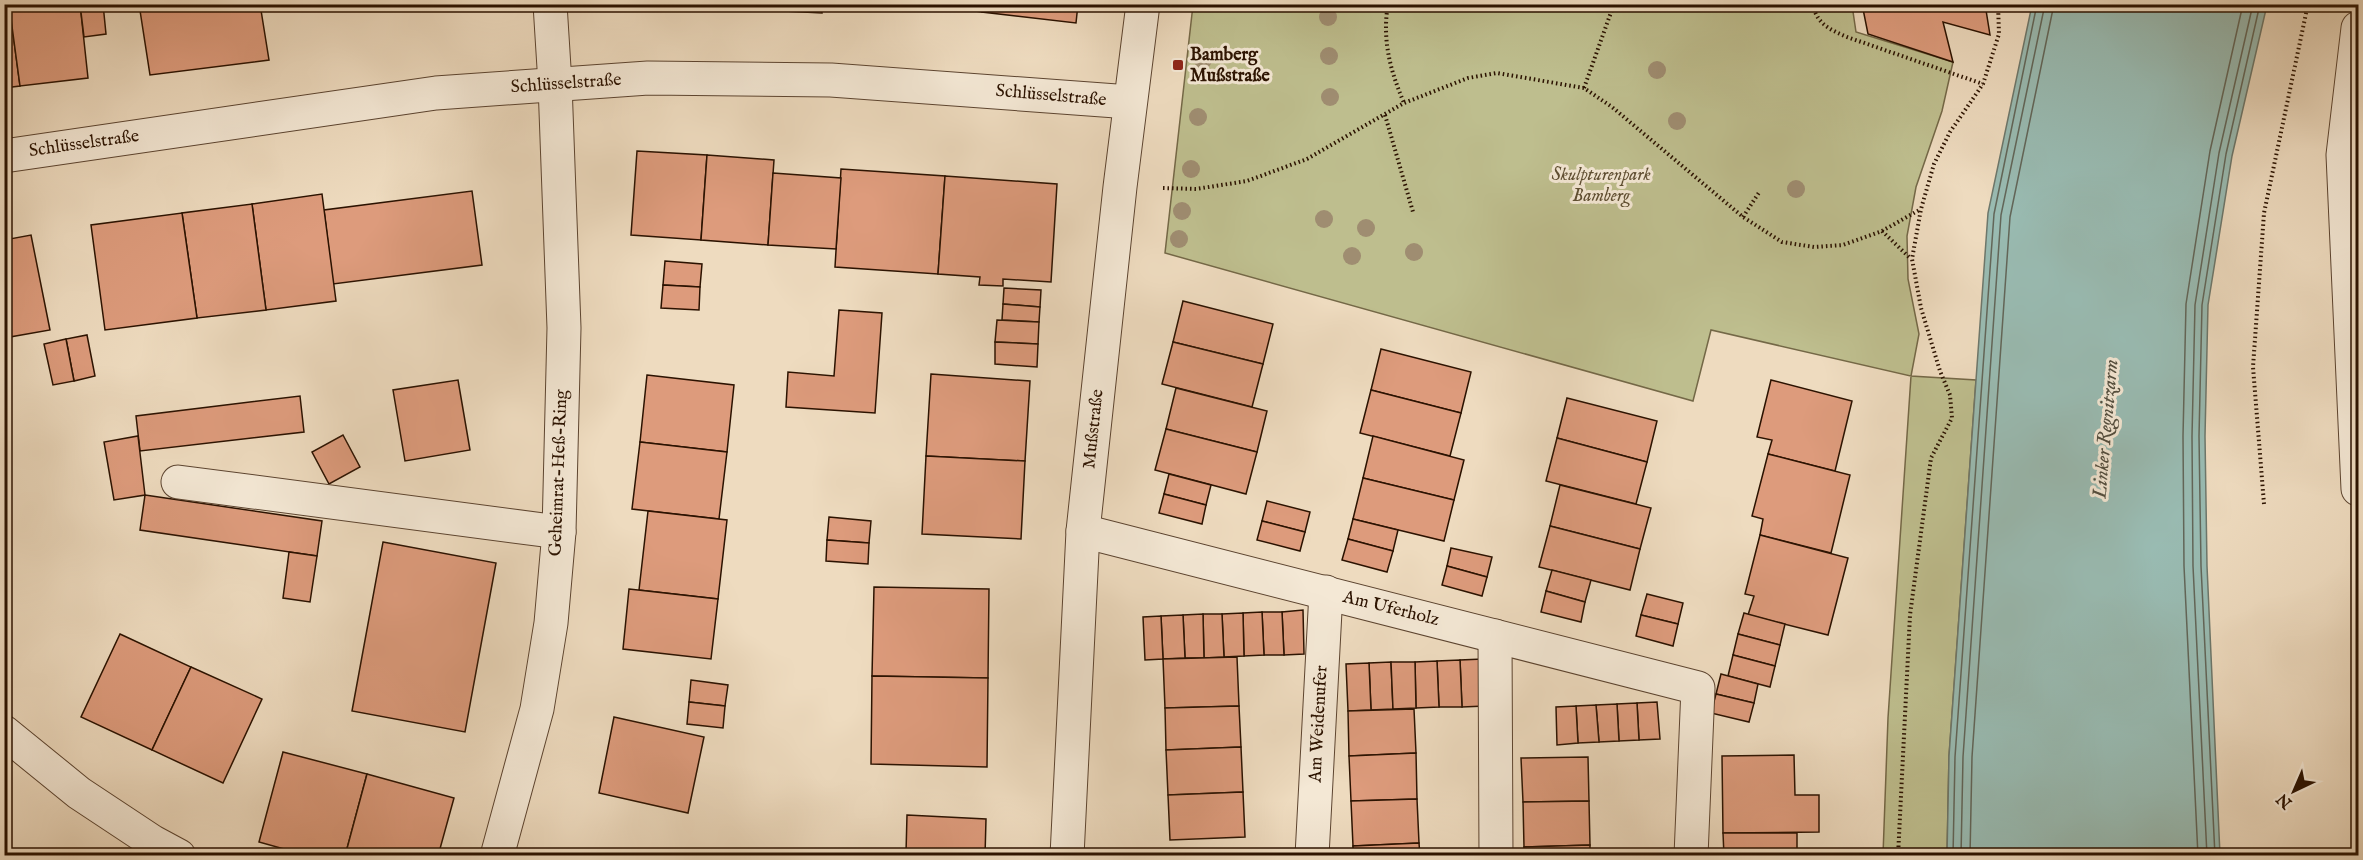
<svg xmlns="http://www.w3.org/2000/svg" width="2363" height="860" font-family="'IM FELL English',serif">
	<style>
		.green { fill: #bebe8e; stroke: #746847; stroke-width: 1.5 }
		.water { fill: #99bbb2; stroke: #6d776b; stroke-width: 1.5 }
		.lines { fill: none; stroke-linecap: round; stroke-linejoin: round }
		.shore { stroke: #626659; stroke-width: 1.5 }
		.building { fill: #dd9b7c; stroke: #2b1200; stroke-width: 1.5 }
		.minor-casing { stroke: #5c4430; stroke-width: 35 }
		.path { stroke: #2b1200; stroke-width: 4; stroke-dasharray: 1.5 3; stroke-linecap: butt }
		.minor { stroke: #f4e8d5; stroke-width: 33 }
		.tree { fill: #9f8d71 }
		.poi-dot { fill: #8f2418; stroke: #f4e8d5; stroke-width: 2 }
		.labels { text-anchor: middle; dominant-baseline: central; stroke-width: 6; stroke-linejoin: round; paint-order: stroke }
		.poi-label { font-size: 18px; font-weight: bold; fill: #2b1200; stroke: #f4e8d5; text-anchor: start }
		.street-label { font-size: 18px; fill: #2b1200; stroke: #f4e8d5 }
		.park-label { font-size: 18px; font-style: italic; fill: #5e4e32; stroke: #f4e8d5 }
		.water-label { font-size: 20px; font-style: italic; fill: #524d3e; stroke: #f4e8d5 }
	</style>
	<rect width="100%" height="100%" fill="#eedbbf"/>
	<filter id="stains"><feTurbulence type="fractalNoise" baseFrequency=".00333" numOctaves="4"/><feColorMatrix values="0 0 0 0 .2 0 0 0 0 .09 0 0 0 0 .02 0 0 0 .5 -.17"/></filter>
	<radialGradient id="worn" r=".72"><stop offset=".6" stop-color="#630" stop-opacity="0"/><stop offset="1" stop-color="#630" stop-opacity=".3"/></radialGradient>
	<!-- green -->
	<polygon class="green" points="1193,5 1852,5 1856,32 1953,62 1942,111 1916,187 1907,236 1908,279 1919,334 1911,376 1976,380 1949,756 1947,855 1883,855 1888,718 1911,376 1711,330 1693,401 1165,253"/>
	<!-- water -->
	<polygon class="water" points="2032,5 2267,5 2232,156 2208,305 2205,436 2207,566 2220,855 1947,855 1949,756 1988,213"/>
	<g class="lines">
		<!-- shore -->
		<g class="shore">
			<polyline points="1953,856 1955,757 1994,214 2037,4"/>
			<polyline points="1961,856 1963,757 2001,215 2045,4"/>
			<polyline points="1970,856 1972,757 2010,217 2054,4"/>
			<polyline points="2198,856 2184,566 2183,436 2186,304 2210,151 2243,4"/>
			<polyline points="2207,856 2193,566 2192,436 2195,305 2219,153 2253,4"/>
			<polyline points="2215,856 2201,566 2199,436 2202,305 2226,154 2260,4"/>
		</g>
	</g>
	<!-- building -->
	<g class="building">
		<polygon points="4,4 9,4 20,86 4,88"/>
		<polygon points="9,4 80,4 88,78 20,86"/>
		<polygon points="80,4 103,4 106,34 84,37"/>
		<polygon points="139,4 260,4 269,60 150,75"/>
		<polygon points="624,4 747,4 746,11"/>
		<polygon points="764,4 822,4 822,13 764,10"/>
		<polygon points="919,4 983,4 982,12"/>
		<polygon points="983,4 1078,4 1076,23 982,12"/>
		<polygon points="1862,4 1985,4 1990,35 1943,22 1953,62 1868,34"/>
		<polygon points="637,151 707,155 701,240 631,235"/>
		<polygon points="707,155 774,160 768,245 701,240"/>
		<polygon points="841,169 945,176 938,274 835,267"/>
		<polygon points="773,173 841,178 836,249 768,245"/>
		<polygon points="945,176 1057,184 1051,282 1003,279 1003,286 979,285 980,277 938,274"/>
		<polygon points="472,191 482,265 333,284 324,210"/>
		<polygon points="322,194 336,301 266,310 252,204"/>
		<polygon points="252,204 266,310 197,318 182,213"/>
		<polygon points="182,213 197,318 105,330 91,225"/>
		<polygon points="31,235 50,330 4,338 4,240"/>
		<polygon points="665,261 702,264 700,287 663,285"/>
		<polygon points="663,285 700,287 699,310 661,308"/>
		<polygon points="1004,288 1041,290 1040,307 1003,304"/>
		<polygon points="1183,301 1273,324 1263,364 1173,342"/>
		<polygon points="1003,304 1040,307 1039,322 1002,320"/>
		<polygon points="839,310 882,313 875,413 786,407 788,372 834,376"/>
		<polygon points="997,320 1039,322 1038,344 995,342"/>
		<polygon points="87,335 95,376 74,381 66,339"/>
		<polygon points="66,339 74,381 53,385 44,344"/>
		<polygon points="995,342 1038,344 1037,367 995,364"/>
		<polygon points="1173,342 1263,364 1252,407 1162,384"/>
		<polygon points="1381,349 1471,372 1461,413 1371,390"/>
		<polygon points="931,374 1030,381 1025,461 926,456"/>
		<polygon points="647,375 734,385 727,452 640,442"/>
		<polygon points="458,380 470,450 405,461 393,390"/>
		<polygon points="1771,380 1852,401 1835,471 1768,454 1772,440 1757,437"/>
		<polygon points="1176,388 1267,411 1257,452 1166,429"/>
		<polygon points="1371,390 1461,413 1450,456 1360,433"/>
		<polygon points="300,396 304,432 140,451 136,416"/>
		<polygon points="1567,398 1657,421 1647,462 1557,438"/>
		<polygon points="1166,429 1257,452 1246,494 1155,470"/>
		<polygon points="343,435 360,467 329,484 312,452"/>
		<polygon points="138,436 145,495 114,500 104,442"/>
		<polygon points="1373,436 1464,460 1454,500 1363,478"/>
		<polygon points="1557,438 1647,462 1636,504 1546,481"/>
		<polygon points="640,442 727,452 719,519 632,509"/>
		<polygon points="1768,454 1850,475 1831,553 1760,535 1763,519 1752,516"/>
		<polygon points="926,456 1025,461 1021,539 922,534"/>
		<polygon points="1169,474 1211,485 1206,505 1164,494"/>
		<polygon points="1363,478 1454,500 1444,541 1353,519"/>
		<polygon points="1560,485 1651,508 1640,549 1550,526"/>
		<polygon points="1164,494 1206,505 1202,524 1159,513"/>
		<polygon points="145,495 322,521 317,556 140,530"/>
		<polygon points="1267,501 1310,512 1305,532 1262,521"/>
		<polygon points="648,511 727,520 718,599 639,590"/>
		<polygon points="829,517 871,521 869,543 827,540"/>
		<polygon points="1353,519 1398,530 1393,551 1348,539"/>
		<polygon points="1262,521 1305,532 1300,551 1257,540"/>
		<polygon points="1550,526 1640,549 1630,590 1539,567"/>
		<polygon points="1760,535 1848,558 1828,635 1748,615 1754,596 1745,594"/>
		<polygon points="1348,539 1393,551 1387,572 1342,560"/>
		<polygon points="827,540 869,543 868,564 826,561"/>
		<polygon points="383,542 496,563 465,732 352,711"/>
		<polygon points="1451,548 1492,557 1487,577 1447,566"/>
		<polygon points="289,552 317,556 310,602 283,598"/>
		<polygon points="1447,566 1487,577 1482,596 1442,585"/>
		<polygon points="1552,570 1591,580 1585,602 1546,591"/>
		<polygon points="874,587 989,589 988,678 872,676"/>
		<polygon points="629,589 718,599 711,659 623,649"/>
		<polygon points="1546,591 1585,602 1581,622 1541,612"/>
		<polygon points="1647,594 1683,603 1678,624 1641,615"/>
		<polygon points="1303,610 1304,654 1284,655 1282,612"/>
		<polygon points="1262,612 1282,612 1284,655 1264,655"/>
		<polygon points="1262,612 1264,655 1244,656 1243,613"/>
		<polygon points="1243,613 1244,656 1224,657 1222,614"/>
		<polygon points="1744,613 1785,624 1780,645 1738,634"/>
		<polygon points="1203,614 1222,614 1224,657 1204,658"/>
		<polygon points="1203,614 1204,658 1185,658 1183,615"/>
		<polygon points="1183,615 1185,658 1163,659 1161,616"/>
		<polygon points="1641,615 1678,624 1673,646 1636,636"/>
		<polygon points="1161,616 1163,659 1145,660 1143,617"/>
		<polygon points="120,634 191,667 152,750 81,717"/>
		<polygon points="1738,634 1780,645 1775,666 1733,655"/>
		<polygon points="1733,655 1775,666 1770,687 1728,676"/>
		<polygon points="1237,657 1239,706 1165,708 1163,659"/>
		<polygon points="1483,659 1485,706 1462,707 1460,660"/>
		<polygon points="1460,660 1462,707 1439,707 1437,661"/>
		<polygon points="1437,661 1439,707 1416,708 1415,662"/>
		<polygon points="1391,662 1393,709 1371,710 1369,663"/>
		<polygon points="1391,662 1415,662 1416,708 1393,709"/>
		<polygon points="1369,663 1371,710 1348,711 1346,664"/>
		<polygon points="191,667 262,699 223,783 152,750"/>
		<polygon points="1721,674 1758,684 1754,703 1716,694"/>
		<polygon points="872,676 988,678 987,767 871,764"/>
		<polygon points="691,680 728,685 725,706 689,702"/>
		<polygon points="1716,694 1754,703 1749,722 1711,713"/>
		<polygon points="689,702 725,706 723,728 687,724"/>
		<polygon points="1657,702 1660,739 1639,740 1637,703"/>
		<polygon points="1637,703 1639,740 1619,741 1617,704"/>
		<polygon points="1617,704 1619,741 1599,742 1596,705"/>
		<polygon points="1596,705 1599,742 1578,743 1576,706"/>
		<polygon points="1239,706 1241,747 1166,750 1165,708"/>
		<polygon points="1576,706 1578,743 1557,745 1556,707"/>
		<polygon points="1414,709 1416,753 1349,756 1348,711"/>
		<polygon points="614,717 704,737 688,813 599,793"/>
		<polygon points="1241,747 1243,792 1168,795 1166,750"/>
		<polygon points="283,752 367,774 345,856 309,856 259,842"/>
		<polygon points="1416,753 1417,799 1351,801 1349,756"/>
		<polygon points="1794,755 1795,795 1819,795 1819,832 1723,833 1722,756"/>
		<polygon points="1588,757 1589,801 1523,802 1521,758"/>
		<polygon points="367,774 454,798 438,856 345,856"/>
		<polygon points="1243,792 1245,837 1170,840 1168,795"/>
		<polygon points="1417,799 1419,843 1353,846 1351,801"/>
		<polygon points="1589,801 1590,845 1524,847 1523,802"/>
		<polygon points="907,815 986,819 985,856 906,853"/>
		<polygon points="1723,833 1797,833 1797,856 1724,856"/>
		<polygon points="1419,843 1420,856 1353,856 1353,846"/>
		<polygon points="1590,845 1590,856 1524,856 1524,847"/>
	</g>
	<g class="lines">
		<!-- minor casing -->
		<g class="minor-casing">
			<g id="minor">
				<polyline points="2358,28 2343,155 2358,489"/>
				<polyline points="4,156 436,93 648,78 831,80 1130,102"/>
				<polyline points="178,482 559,532"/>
				<polyline points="1083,531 1698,688 1691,856"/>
				<polyline points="1495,636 1496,856"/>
				<polyline points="4,732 79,793 153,842 179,856"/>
				<polyline points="497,856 537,709 551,623 559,532 564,328 555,84 550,4"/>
				<polyline points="1067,856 1083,531 1120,187 1143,4"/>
				<polyline points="1312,856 1326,592"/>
			</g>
		</g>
		<!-- path -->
		<g class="path">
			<path d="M1388 4C1382 40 1390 70 1404 103"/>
			<path d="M1813 4C1816 24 1831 30 1847 37L1983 84"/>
			<polyline points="1584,88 1614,4"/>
			<polyline points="1385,115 1413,212"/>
			<polyline points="1163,188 1196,189 1247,181 1307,159 1404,103 1468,78 1497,73 1584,88 1612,107 1743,217 1782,242 1814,247 1843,245 1882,231 1921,209"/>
			<polyline points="1743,217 1760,191"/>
			<polyline points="1882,231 1911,259"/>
			<polyline points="2264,504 2253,367 2264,213 2308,4"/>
			<polyline points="1898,856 1910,615 1931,458 1952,418 1950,395 1940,371 1921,308 1912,259 1921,209 1934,164 1950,132 1983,84 1999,34 1998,4"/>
		</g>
		<!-- minor -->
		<use href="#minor" class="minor"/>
	</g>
	<!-- trees -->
	<g class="tree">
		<circle cx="1328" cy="17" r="9"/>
		<circle cx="1329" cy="56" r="9"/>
		<circle cx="1203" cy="60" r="9"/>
		<circle cx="1657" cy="70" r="9"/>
		<circle cx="1330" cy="97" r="9"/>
		<circle cx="1198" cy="117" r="9"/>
		<circle cx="1677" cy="121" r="9"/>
		<circle cx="1191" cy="169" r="9"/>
		<circle cx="1796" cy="189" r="9"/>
		<circle cx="1182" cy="211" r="9"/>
		<circle cx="1324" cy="219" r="9"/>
		<circle cx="1366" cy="228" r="9"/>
		<circle cx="1179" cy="239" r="9"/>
		<circle cx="1414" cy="252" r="9"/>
		<circle cx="1352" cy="256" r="9"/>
	</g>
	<!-- markers -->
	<rect class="poi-dot" x="1172" y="59" width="12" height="12" rx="3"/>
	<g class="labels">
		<!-- poi labels -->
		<g class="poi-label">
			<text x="1190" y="55">Bamberg<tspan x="1190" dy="21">Mußstraße</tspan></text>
		</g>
		<!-- street labels -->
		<g class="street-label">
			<text transform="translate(566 84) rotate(-4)">Schlüsselstraße</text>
			<text transform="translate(1051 96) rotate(5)">Schlüsselstraße</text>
			<text transform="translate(84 144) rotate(-8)">Schlüsselstraße</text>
			<text transform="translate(1094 429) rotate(-84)">Mußstraße</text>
			<text transform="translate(559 473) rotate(-88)">Geheimrat-Heß-Ring</text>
			<text transform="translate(1391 609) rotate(14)">Am Uferholz</text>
			<text transform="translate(1319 724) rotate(-87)">Am Weidenufer</text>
		</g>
		<!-- park labels -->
		<g class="park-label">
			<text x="1601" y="175">Skulpturenpark<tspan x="1601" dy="21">Bamberg</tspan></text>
		</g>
		<!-- water labels -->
		<g class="water-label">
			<text transform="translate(2106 429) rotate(-85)">Linker Regnitzarm</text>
		</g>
	</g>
	<!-- margin -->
	<rect width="2363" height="860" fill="none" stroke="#eedbbf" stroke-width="24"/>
	<rect x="6" y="6" width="2351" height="848" fill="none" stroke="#2b1200" stroke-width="3"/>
	<rect x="12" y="12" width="2339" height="836" fill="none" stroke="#2b1200" stroke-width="1.5"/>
	<!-- north arrow -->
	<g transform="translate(2294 791) rotate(224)" stroke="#f4e8d5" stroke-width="4.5" paint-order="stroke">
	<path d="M0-4.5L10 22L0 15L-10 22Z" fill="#2b1200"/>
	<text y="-9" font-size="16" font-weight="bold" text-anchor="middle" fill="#2b1200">N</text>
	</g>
	<rect width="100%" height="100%" filter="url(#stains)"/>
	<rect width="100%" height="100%" fill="url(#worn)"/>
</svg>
